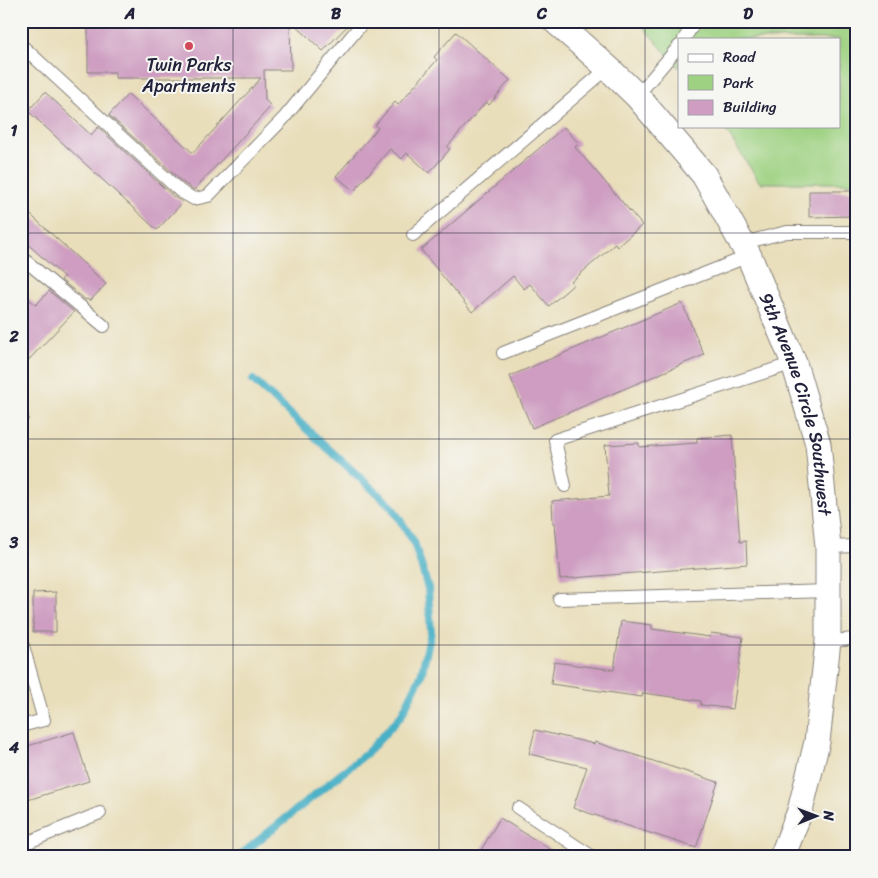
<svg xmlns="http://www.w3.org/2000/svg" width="878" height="878" font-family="Sriracha,sans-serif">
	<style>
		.green { fill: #9ed181; stroke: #607a5e }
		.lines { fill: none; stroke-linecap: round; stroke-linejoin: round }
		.stream { stroke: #48b0c6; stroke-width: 8 }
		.building { fill: #ce9dc1 }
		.lane-casing { stroke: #86807a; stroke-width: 14 }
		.street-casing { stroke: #86807a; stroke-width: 27 }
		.lane { stroke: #fff; stroke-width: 12 }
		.street { stroke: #fff; stroke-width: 25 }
		.grid { fill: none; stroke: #22223b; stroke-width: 1; stroke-opacity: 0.55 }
		.poi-dot { fill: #d1495b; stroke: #f6f6f2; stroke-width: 2 }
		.labels { text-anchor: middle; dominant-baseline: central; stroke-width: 4; stroke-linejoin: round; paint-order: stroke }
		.poi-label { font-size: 18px; fill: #22223b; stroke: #f6f6f2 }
		.street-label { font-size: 18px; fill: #22223b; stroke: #f6f6f2 }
		.neatline { fill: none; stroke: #22223b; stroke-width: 2 }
		.grid-label { font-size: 16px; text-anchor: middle; font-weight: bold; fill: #22223b }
	</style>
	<rect width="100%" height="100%" fill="#f6f6f2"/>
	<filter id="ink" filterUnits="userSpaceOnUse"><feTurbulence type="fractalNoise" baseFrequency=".02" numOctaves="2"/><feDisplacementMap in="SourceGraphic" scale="10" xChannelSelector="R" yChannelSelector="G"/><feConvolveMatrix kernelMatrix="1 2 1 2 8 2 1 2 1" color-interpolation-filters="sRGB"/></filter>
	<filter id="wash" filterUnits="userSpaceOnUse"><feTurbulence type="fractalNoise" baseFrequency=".0096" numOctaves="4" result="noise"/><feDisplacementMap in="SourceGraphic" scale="20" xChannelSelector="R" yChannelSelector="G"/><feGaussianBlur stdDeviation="1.12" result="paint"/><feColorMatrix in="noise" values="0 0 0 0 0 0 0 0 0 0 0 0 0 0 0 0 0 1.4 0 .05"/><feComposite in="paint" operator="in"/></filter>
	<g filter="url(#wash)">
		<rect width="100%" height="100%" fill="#e9deba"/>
		<!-- green -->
		<polygon class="green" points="638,21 857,21 857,183 760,183 723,126 839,126 839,39 679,39 679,68"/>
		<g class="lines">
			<!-- stream -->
			<polyline class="stream" points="238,857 367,753 401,716 421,676 431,632 428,588 414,542 391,506 253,380"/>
		</g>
		<g id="blocks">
			<!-- building -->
			<g class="building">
				<polygon points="88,21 290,21 291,70 264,70 265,100 271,106 194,190 185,184 109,115 128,94 193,153 261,78 115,78 115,72 88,72"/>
				<polygon points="291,21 352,21 323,51"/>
				<polygon points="456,32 510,80 489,105 486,102 447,147 450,149 429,173 407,153 402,159 390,149 354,191 336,176 378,128 375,125 395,102 398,105 437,60 434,57"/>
				<polygon points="45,92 91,135 98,127 174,197 183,202 157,230 28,111"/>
				<polygon points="564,127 579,144 575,147 642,225 617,247 615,244 571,282 573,285 549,306 530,284 524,289 513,276 472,312 421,250"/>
				<polygon points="809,191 857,191 857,216 809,217"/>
				<polygon points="21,206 106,284 90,301 87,299 86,300 61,280 64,277 21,238"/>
				<polygon points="49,291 74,312 21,368 21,292 36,305"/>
				<polygon points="682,303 704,355 532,428 510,376"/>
				<polygon points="732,435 740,542 746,541 747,564 560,579 555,523 553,523 552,501 609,496 605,445 639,443 639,447 697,443 697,438"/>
				<polygon points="56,592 56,632 33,632 33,593"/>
				<polygon points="621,621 652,625 652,629 710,637 711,633 743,637 733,709 701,705 701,701 643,693 642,697 551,684 554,662 614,670"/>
				<polygon points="535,730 594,744 595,742 718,782 696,848 573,808 587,767 529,754"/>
				<polygon points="74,732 89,781 21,802 21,748"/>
				<polygon points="500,818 563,857 477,857"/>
			</g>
		</g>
	</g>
	<g filter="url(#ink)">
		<use href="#blocks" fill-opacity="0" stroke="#86807a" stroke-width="1"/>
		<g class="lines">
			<!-- lane casing -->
			<g class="lane-casing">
				<g id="lane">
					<polyline points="684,39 693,25 693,21"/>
					<polyline points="21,45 180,191 194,199 208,196 284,118 364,21"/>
					<polyline points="637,96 679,46"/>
					<polyline points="413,235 608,68"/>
					<polyline points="743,243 787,232 857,232"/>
					<polyline points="21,257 104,326"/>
					<polyline points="503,353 749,256"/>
					<polyline points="21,417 22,417"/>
					<polyline points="565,486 555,440 794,363"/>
					<polyline points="828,547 857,546"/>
					<polyline points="559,599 828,591"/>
					<polyline points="21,639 44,720 21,726"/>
					<polyline points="828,641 857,639"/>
					<polyline points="518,808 593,857"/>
					<polyline points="21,845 100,813"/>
				</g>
			</g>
			<!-- street casing -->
			<g class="street-casing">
				<g id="street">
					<path id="s1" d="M555 21 608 68 637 96 704 175 749 256 794 363 818 444 828 547V641L817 742 800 811 782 857"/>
				</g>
			</g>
			<!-- lane -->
			<use href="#lane" class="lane"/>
			<!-- street -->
			<use href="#street" class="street"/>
		</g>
	</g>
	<!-- grid -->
	<path class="grid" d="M233 21V857M439 21V857M645 21V857M21 233H857M21 439H857M21 645H857"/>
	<!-- markers -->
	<circle class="poi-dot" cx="189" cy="46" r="5"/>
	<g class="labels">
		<!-- poi labels -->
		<g class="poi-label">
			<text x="189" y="65">Twin Parks<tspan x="189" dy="21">Apartments</tspan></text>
		</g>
		<!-- street labels -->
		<g class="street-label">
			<text stroke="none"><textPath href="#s1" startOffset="464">9th Avenue Circle Southwest</textPath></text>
		</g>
	</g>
	<!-- margin -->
	<rect width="878" height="878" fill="none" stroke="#f6f6f2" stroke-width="55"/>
	<!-- legend -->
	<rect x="678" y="38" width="162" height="90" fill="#f6f6f2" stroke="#a1a1a9"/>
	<rect x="688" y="54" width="25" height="8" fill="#ffffff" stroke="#a1a1a9"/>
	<text x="723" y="62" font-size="15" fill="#22223b">Road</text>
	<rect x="688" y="75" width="25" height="15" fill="#9ed181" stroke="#a1a1a9"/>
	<text x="723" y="88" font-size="15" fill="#22223b">Park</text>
	<rect x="688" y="100" width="25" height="15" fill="#ce9dc1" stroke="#a1a1a9"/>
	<text x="723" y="112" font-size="15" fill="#22223b">Building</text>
	<!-- north arrow -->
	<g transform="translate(816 816) rotate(89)" stroke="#f6f6f2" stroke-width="4" paint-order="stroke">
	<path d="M0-4L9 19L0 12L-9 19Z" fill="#22223b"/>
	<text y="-8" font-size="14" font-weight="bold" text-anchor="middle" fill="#22223b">N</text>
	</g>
	<rect x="28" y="28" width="822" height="822" class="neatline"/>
	<g class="grid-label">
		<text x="130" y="19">A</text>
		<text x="336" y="19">B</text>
		<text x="542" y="19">C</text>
		<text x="748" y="19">D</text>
		<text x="14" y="136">1</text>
		<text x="14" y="342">2</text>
		<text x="14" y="548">3</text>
		<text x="14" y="753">4</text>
	</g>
</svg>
